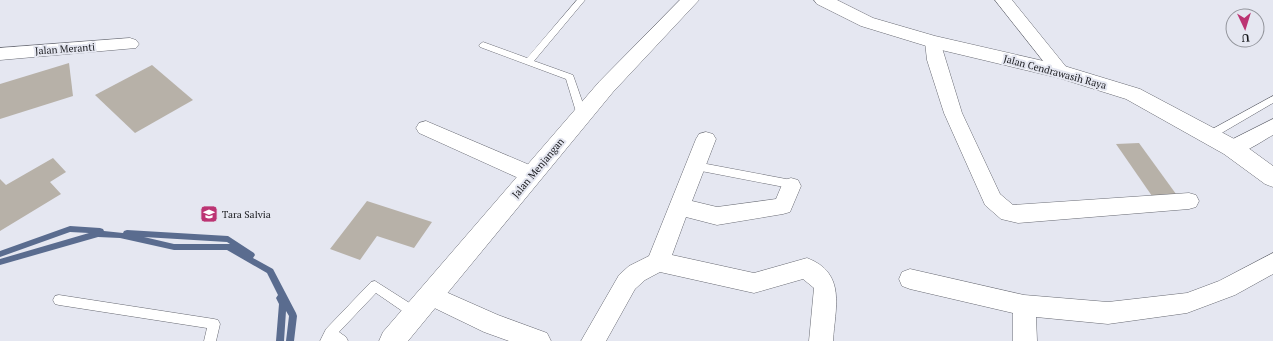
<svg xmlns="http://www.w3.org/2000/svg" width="1273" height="341" font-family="'PT Serif',serif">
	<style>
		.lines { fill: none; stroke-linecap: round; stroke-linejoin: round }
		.stream { fill: #5a6c8f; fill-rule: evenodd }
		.building { fill: #b7b1a8 }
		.service-casing { stroke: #686a73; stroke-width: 1 }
		.minor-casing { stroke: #686a73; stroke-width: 1 }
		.secondary-casing { stroke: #686a73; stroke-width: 1 }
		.service { fill: #fff; fill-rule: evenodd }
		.minor { fill: #fff; fill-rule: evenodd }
		.secondary { fill: #fff; fill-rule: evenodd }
		.labels { text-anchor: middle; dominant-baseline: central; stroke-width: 4; stroke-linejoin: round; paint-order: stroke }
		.street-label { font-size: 10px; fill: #18191d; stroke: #e5e7f1 }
		.poi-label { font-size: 10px; fill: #18191d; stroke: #e5e7f1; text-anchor: start }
	</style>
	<rect width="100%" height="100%" fill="#e5e7f1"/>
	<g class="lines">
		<!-- stream -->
		<path class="stream" d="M70 226 100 228 103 229 104 231 123 233 124 231 127 230 228 236 254 253 255 255 253 258 273 269 296 313 297 316 294 341H286L289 316 286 311 284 341H276L279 304 276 298 278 295 267 273 227 250H174L120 238 98 237 0 265V259L89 233 70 232 0 257V251ZM144 237 227 242 230 244H174Z"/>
	</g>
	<!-- building -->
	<g class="building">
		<polygon points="69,63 73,96 0,119 0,84"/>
		<polygon points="152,65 193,100 135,133 95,95"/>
		<polygon points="1139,143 1176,194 1152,196 1116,144"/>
		<polygon points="53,158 66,172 50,182 61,194 0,231 0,179 6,185"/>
		<polygon points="367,201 432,222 414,248 377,236 360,260 330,249"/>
	</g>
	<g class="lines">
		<!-- service casing -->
		<g class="service-casing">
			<g id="service">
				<polygon points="577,0 585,0 534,61 573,75 587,115 582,118 577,115 566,79 480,47 479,45 483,42 527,58"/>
				<polygon points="1273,96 1273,103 1213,138 1207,138 1205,135 1207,132"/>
				<polygon points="696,162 786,179 795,183 796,186 795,189 791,190 784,187 696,170 692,169 691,166 692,163"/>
				<polygon points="375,281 419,309 421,313 419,317 415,318 411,317 376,293 339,332 346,337 348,341 320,341 326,329 371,282"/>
				<polygon points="59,295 214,319 218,320 220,324 216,341 204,341 207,328 59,305 55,304 53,300 55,296"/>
			</g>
		</g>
		<!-- minor casing -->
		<g class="minor-casing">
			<g id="minor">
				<polygon points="995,0 1012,0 1067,68 1070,72 1067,76 1061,78 1055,76"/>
				<polygon points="933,36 939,38 962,113 1000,194 1013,205 1189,193 1196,195 1199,201 1196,207 1189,209 1018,223 1001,219 985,205 944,113 927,60 925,42 927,38"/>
				<polygon points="130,38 136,40 139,44 136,48 0,60 0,48"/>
				<path d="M1273 119V135C1260 142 1240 158 1225 153L1222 148 1225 143Z"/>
				<polygon points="426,121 539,169 542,175 539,181 532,183 525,181 419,133 416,128 419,123"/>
				<path d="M706 132 713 134 716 139 692 201 717 207 776 199 784 180 791 178 798 180 801 186 790 212 783 214 717 225 686 217 672 255 754 273 807 258C847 273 835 308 833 341H809L814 288 803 279 754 293 660 272 645 280 635 289 606 341H581L619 275 629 266 649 256 696 139 699 134Z"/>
				<polygon points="1273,253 1273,274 1235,295 1187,313 1108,324 1036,317 1037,341 1013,341 1013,313 910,289 902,286 899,279 902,272 910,269 1024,295 1108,302 1187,293 1219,281"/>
				<polygon points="430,285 498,315 547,333 551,341 509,341 484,332 422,302 419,295 422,288"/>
			</g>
		</g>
		<!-- secondary casing -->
		<g class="secondary-casing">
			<g id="secondary">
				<polygon points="680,0 699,0 613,92 408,341 379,341 383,332 599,82"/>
				<polygon points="814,0 837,0 873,18 935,36 1061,65 1140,89 1240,142 1273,166 1273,187 1265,184 1224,154 1126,99 1059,78 933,48 861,26 817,4"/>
			</g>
		</g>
		<!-- service -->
		<use href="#service" class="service"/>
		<!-- minor -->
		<use href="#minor" class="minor"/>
		<!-- secondary -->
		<use href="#secondary" class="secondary"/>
	</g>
	<!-- icons -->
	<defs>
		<g id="school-square" transform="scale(0.9)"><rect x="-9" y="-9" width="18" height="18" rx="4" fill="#bc3473" stroke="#e5e7f1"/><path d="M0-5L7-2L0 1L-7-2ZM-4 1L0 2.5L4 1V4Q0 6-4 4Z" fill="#fff"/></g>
	</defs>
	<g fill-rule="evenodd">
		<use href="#school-square" x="209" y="214"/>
	</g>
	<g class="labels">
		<!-- street labels -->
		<g class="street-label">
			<text transform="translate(65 49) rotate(-4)">Jalan Meranti</text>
			<text transform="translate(1055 72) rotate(15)">Jalan Cendrawasih Raya</text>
			<text transform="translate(538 168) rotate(-50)">Jalan Menjangan</text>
		</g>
		<!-- poi labels -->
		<g class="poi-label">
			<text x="222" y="214">Tara Salvia</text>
		</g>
	</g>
	<!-- north arrow -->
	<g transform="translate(1245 28) rotate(176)"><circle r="19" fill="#e5e7f1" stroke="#93959c"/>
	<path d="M0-3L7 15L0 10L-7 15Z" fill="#bc3473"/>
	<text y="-6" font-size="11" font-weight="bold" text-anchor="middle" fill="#18191d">U</text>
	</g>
</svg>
